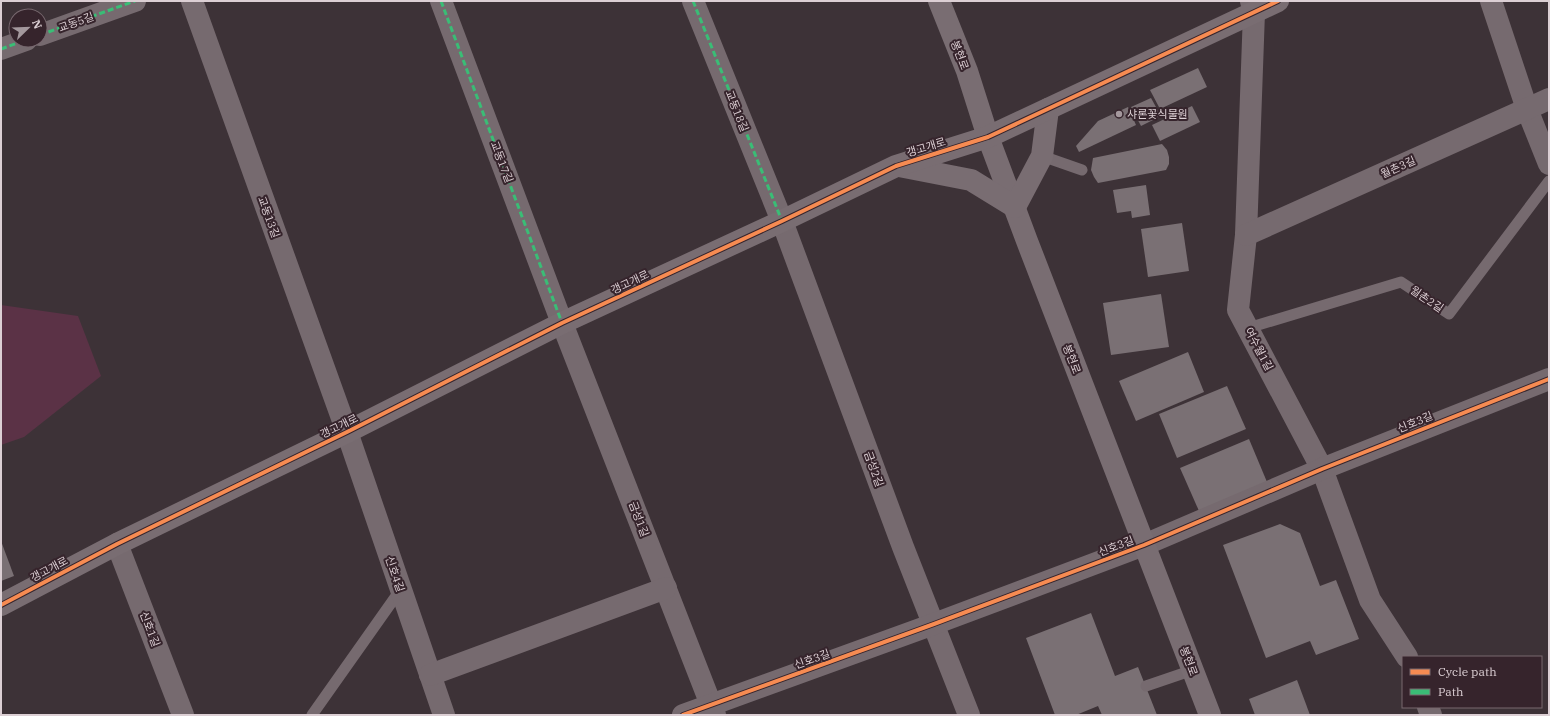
<svg xmlns="http://www.w3.org/2000/svg" width="1550" height="716" font-family="'IBM Plex Serif','Noto Sans KR',serif">
	<style>
		.green { fill: #5b3246 }
		.building { fill: #7a7074 }
		.lines { fill: none; stroke-linecap: round; stroke-linejoin: round }
		.lane { stroke: #766a6f; stroke-width: 11 }
		.street { stroke: #766a6f; stroke-width: 22 }
		.secondary { stroke: #796d72; stroke-width: 22 }
		.quiet { stroke: #3abd76; stroke-width: 3; stroke-dasharray: 6 3; stroke-linecap: butt }
		.cycleway-casing { stroke: #36242c; stroke-width: 6 }
		.cycleway { stroke: #f68b52; stroke-width: 4 }
		.poi-dot { fill: #a4989d; stroke: #36242c; stroke-width: 1.5 }
		.labels { text-anchor: middle; dominant-baseline: central; stroke-width: 4; stroke-linejoin: round; paint-order: stroke }
		.street-label { font-size: 11px; fill: #dccfd4; stroke: #36242c }
		.poi-label { font-size: 11px; fill: #dccfd4; stroke: #36242c; text-anchor: start }
	</style>
	<rect width="100%" height="100%" fill="#3d3237"/>
	<!-- green -->
	<polygon class="green" points="1,305 78,316 101,376 24,437 1,445"/>
	<!-- building -->
	<g class="building">
		<polygon points="1198,68 1207,87 1160,109 1150,90"/>
		<polygon points="1151,98 1161,116 1141,126 1131,107"/>
		<polygon points="1192,106 1200,122 1160,141 1152,125"/>
		<polygon points="1128,107 1136,125 1079,152 1076,146 1098,121"/>
		<polygon points="1162,144 1167,150 1169,157 1169,164 1166,170 1098,183 1094,177 1091,170 1093,158"/>
		<polygon points="1146,185 1150,215 1132,218 1131,211 1117,213 1113,190"/>
		<polygon points="1182,223 1189,271 1148,277 1141,229"/>
		<polygon points="1161,294 1169,347 1111,355 1103,303"/>
		<polygon points="1188,352 1204,392 1136,421 1119,381"/>
		<polygon points="1227,386 1246,429 1177,458 1159,414"/>
		<polygon points="1249,439 1267,482 1199,511 1180,468"/>
		<polygon points="1280,524 1300,533 1320,586 1336,580 1359,639 1316,655 1310,641 1266,658 1223,545"/>
		<polygon points="1,541 14,576 1,581"/>
		<polygon points="1091,613 1115,676 1138,667 1157,715 1102,715 1098,706 1076,715 1055,715 1026,638"/>
		<polygon points="1297,680 1310,715 1255,715 1249,699"/>
	</g>
	<g class="lines">
		<!-- lane -->
		<g class="lane">
			<polyline points="1042,156 1082,170"/>
			<polyline points="1248,328 1401,282 1449,314 1549,181"/>
			<polyline points="1146,686 1193,670"/>
			<polyline points="312,715 401,589"/>
		</g>
		<!-- street -->
		<g class="street">
			<polyline points="192,1 347,432 444,715"/>
			<polyline points="441,1 562,323 715,715"/>
			<polyline points="693,1 782,221 903,547 969,715"/>
			<polyline points="1251,1 1254,12 1246,235 1238,310 1322,469 1370,600 1407,657"/>
			<polyline points="1491,1 1527,109 1549,164"/>
			<polyline points="40,35 135,1"/>
			<polyline points="1,49 26,40"/>
			<polyline points="1246,235 1549,99"/>
			<polyline points="117,544 183,715"/>
			<polyline points="430,675 666,588"/>
			<polyline points="1428,707 1431,715"/>
			<polyline points="683,715 934,624 1144,545 1322,469 1549,379"/>
		</g>
		<!-- secondary -->
		<g class="secondary">
			<polyline points="939,1 967,71 988,137 1027,241 1210,715"/>
			<polyline points="899,166 971,180 1015,207 1042,156 1048,109"/>
			<polyline points="1,605 117,544 347,432 562,323 782,221 896,166 988,137 1278,1"/>
		</g>
		<!-- quiet -->
		<g class="quiet">
			<polyline points="441,1 562,323"/>
			<polyline points="693,1 782,221"/>
			<polyline points="40,35 135,1"/>
			<polyline points="1,49 26,40"/>
		</g>
		<!-- cycleway casing -->
		<g class="cycleway-casing">
			<g id="cycleway">
				<polyline points="1,605 117,544 347,432 562,323 782,221 896,166 988,137 1278,1"/>
				<polyline points="683,715 934,624 1144,545 1322,469 1549,379"/>
			</g>
		</g>
		<!-- cycleway -->
		<use href="#cycleway" class="cycleway"/>
	</g>
	<!-- markers -->
	<circle class="poi-dot" cx="1119" cy="114" r="4"/>
	<g class="labels">
		<!-- street labels -->
		<g class="street-label">
			<text transform="translate(76 22) rotate(-20)">교동5길</text>
			<text transform="translate(960 55) rotate(69)">봉현로</text>
			<text transform="translate(737 111) rotate(68)">교동18길</text>
			<text transform="translate(926 147) rotate(-17)">갱고개로</text>
			<text transform="translate(502 162) rotate(69)">교동17길</text>
			<text transform="translate(1398 167) rotate(-24)">월촌3길</text>
			<text transform="translate(269 217) rotate(70)">교동13길</text>
			<text transform="translate(630 282) rotate(-25)">갱고개로</text>
			<text transform="translate(1427 299) rotate(34)">월촌2길</text>
			<text transform="translate(1259 349) rotate(62)">여수월1길</text>
			<text transform="translate(1072 359) rotate(69)">봉현로</text>
			<text transform="translate(1415 422) rotate(-22)">신호3길</text>
			<text transform="translate(339 426) rotate(-26)">갱고개로</text>
			<text transform="translate(874 469) rotate(70)">금성2길</text>
			<text transform="translate(639 519) rotate(69)">금성1길</text>
			<text transform="translate(1116 546) rotate(-21)">신호3길</text>
			<text transform="translate(49 569) rotate(-28)">갱고개로</text>
			<text transform="translate(395 574) rotate(71)">신호4길</text>
			<text transform="translate(150 629) rotate(69)">신호1길</text>
			<text transform="translate(812 659) rotate(-20)">신호3길</text>
			<text transform="translate(1189 661) rotate(69)">봉현로</text>
		</g>
		<!-- poi labels -->
		<g class="poi-label">
			<text x="1127" y="114">샤론꽃식물원</text>
		</g>
	</g>
	<!-- border -->
	<rect width="1550" height="716" fill="none" stroke="#dccfd4" stroke-width="4"/>
	<!-- legend -->
	<rect x="1402" y="656" width="140" height="52" fill="#36242c" stroke="#78686f"/>
	<rect x="1410" y="669" width="20" height="6" fill="#f68b52" stroke="#78686f"/>
	<text x="1438" y="676" font-size="12" fill="#dccfd4">Cycle path</text>
	<rect x="1410" y="689" width="20" height="6" fill="#3abd76" stroke="#78686f"/>
	<text x="1438" y="696" font-size="12" fill="#dccfd4">Path</text>
	<!-- north arrow -->
	<g transform="translate(28 28) rotate(67)"><circle r="19" fill="#36242c" stroke="#78686f"/>
	<path d="M0-3L7 15L0 10L-7 15Z" fill="#a4989d"/>
	<text y="-6" font-size="11" font-weight="bold" text-anchor="middle" fill="#dccfd4">N</text>
	</g>
</svg>
